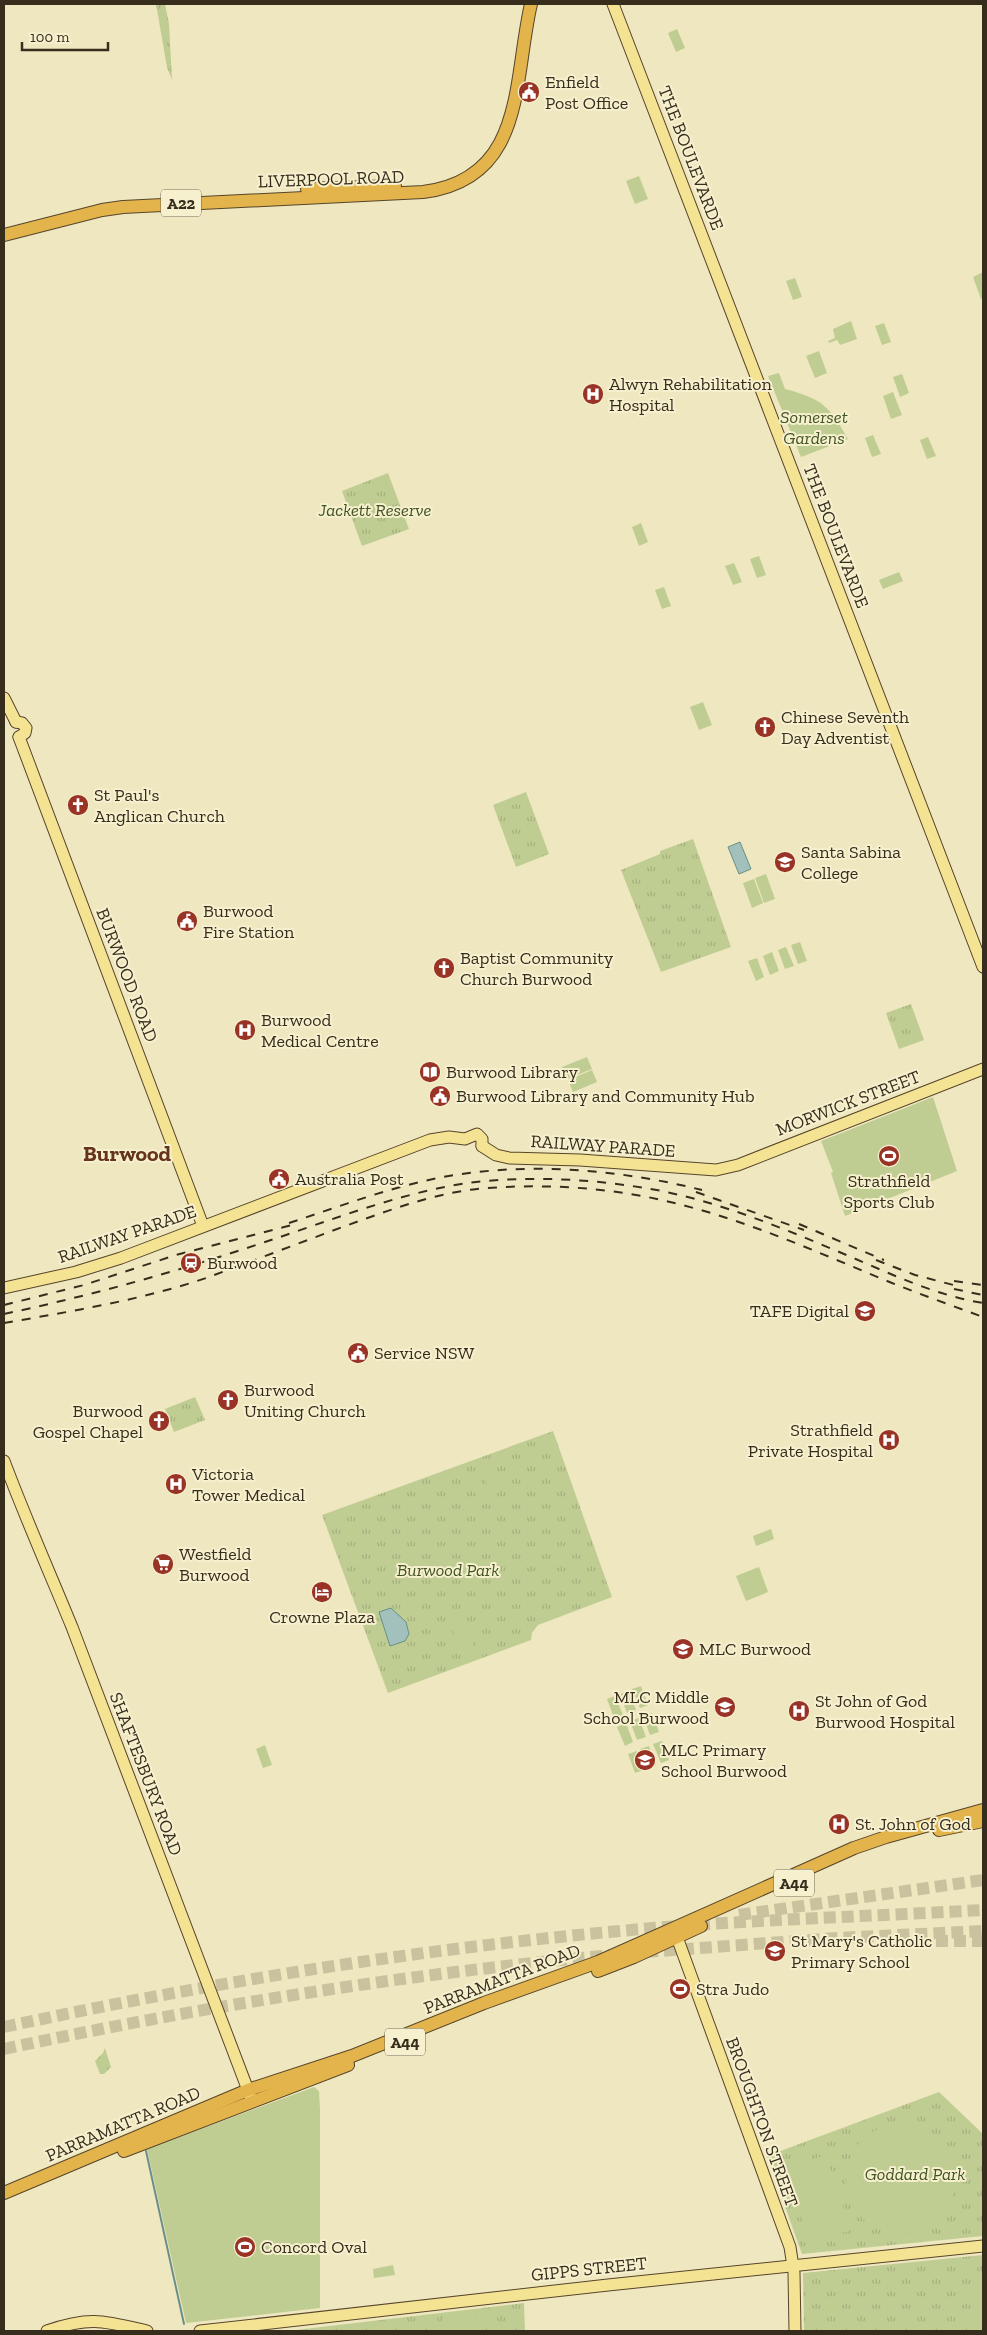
<svg xmlns="http://www.w3.org/2000/svg" width="987" height="2335" font-family="'Zilla Slab',serif">
	<style>
		.park { fill: url(#park-tufts) }
		.garden { fill: #bfcd93 }
		.water { fill: #a2c1bc; stroke: #698f8a }
		.lines { fill: none; stroke-linecap: round; stroke-linejoin: round }
		.stream { stroke: #698f8a; stroke-width: 2 }
		.highway-tunnel { stroke: #cac29e; stroke-width: 12; stroke-dasharray: 12 6; stroke-linecap: butt }
		.major-casing { stroke: #56452b; stroke-width: 13 }
		.highway-casing { stroke: #56452b; stroke-width: 14 }
		.major { stroke: #f5e394; stroke-width: 11 }
		.highway { stroke: #e3b44b; stroke-width: 12 }
		.rail { stroke: #372d1c; stroke-width: 2; stroke-dasharray: 9 9; stroke-linecap: butt }
		.labels { text-anchor: middle; dominant-baseline: central; stroke-width: 4; stroke-linejoin: round; paint-order: stroke }
		.shield { fill: #f6f0cf; stroke: #706852; stroke-width: 1 }
		.shield-label { font-size: 16px; font-weight: bold; fill: #372d1c }
		.poi-label { font-size: 18px; fill: #372d1c; stroke: #f6f0cf; text-anchor: start }
		.street-label { font-size: 18px; fill: #372d1c; stroke: #f6f0cf }
		.park-label { font-size: 18px; font-style: italic; fill: #415422; stroke: #f6f0cf }
		.district-label { font-size: 22px; font-weight: bold; fill: #65341a; stroke: #f6f0cf }
	</style>
	<defs>
		<pattern id="park-tufts" width="24" height="20" patternUnits="userSpaceOnUse" patternTransform="scale(1.25)"><rect width="24" height="20" fill="#bfcd93"/><path d="M3 7l-1-3M5 7V3M7 7l1-3M15 17l-1-3M17 17v-4M19 17l1-3" fill="none" stroke="#a5b07e"/></pattern>
	</defs>
	<rect width="100%" height="100%" fill="#efe7bf"/>
	<!-- park -->
	<g class="park">
		<polygon points="156,4 165,4 169,24 172,80 167,67"/>
		<polygon points="388,473 409,529 362,546 342,491"/>
		<polygon points="526,792 549,854 516,867 493,805"/>
		<polygon points="693,839 731,947 661,972 621,870 660,854 660,851"/>
		<polygon points="911,1004 924,1040 899,1049 886,1013"/>
		<polygon points="195,1397 205,1420 174,1432 165,1409"/>
		<polygon points="553,1431 612,1597 538,1625 532,1633 531,1640 388,1693 322,1515"/>
		<polygon points="105,2048 111,2067 104,2074 100,2074 95,2061 103,2053"/>
		<polygon points="939,2092 983,2134 983,2236 802,2254 767,2156"/>
		<polygon points="983,2255 983,2331 804,2331 803,2273"/>
		<polygon points="524,2303 525,2331 287,2331"/>
	</g>
	<!-- garden -->
	<g class="garden">
		<polygon points="677,29 685,48 676,52 668,33"/>
		<polygon points="639,176 648,199 635,204 626,181"/>
		<polygon points="983,272 983,298 981,299 973,277"/>
		<polygon points="795,278 802,297 793,300 786,281"/>
		<polygon points="851,321 857,339 840,345 837,340 829,343 828,341 835,338 833,329"/>
		<polygon points="884,323 891,342 882,345 875,326"/>
		<polygon points="819,351 827,373 815,378 806,356"/>
		<path d="M779 373 785 389C823 399 829 406 848 439L801 457 768 376Z"/>
		<polygon points="902,374 909,393 900,397 893,377"/>
		<polygon points="893,392 902,415 891,419 883,396"/>
		<polygon points="873,435 881,454 872,457 865,438"/>
		<polygon points="928,437 936,456 927,459 920,440"/>
		<polygon points="641,523 648,542 639,546 632,527"/>
		<polygon points="759,556 766,575 757,578 750,559"/>
		<polygon points="734,563 742,582 733,585 725,566"/>
		<polygon points="899,572 903,581 883,589 879,580"/>
		<polygon points="664,587 671,606 662,609 655,590"/>
		<polygon points="703,702 712,725 699,730 690,707"/>
		<polygon points="766,874 775,899 764,903 755,878"/>
		<polygon points="754,879 763,903 752,908 743,883"/>
		<polygon points="800,942 807,961 798,964 791,945"/>
		<polygon points="786,947 794,966 785,969 778,950"/>
		<polygon points="772,952 779,971 770,975 763,956"/>
		<polygon points="757,958 764,977 756,981 748,961"/>
		<polygon points="587,1057 592,1069 567,1079 562,1067"/>
		<polygon points="592,1070 597,1082 573,1092 568,1080"/>
		<polygon points="933,1097 957,1171 845,1216 831,1173 833,1172 821,1141"/>
		<polygon points="493,1473 500,1492 491,1496 484,1476"/>
		<polygon points="480,1478 487,1498 478,1501 471,1482"/>
		<polygon points="771,1529 774,1539 756,1546 753,1536"/>
		<polygon points="759,1567 768,1592 746,1601 736,1576"/>
		<polygon points="466,1624 474,1647 461,1652 452,1629"/>
		<polygon points="641,1686 648,1705 640,1708 632,1689"/>
		<polygon points="628,1691 636,1710 627,1713 620,1694"/>
		<polygon points="615,1696 623,1715 614,1718 607,1699"/>
		<polygon points="652,1713 659,1732 650,1735 643,1716"/>
		<polygon points="639,1718 646,1737 637,1740 630,1721"/>
		<polygon points="626,1723 633,1742 625,1746 617,1727"/>
		<polygon points="662,1741 669,1760 661,1763 653,1744"/>
		<polygon points="265,1745 272,1765 263,1768 256,1749"/>
		<polygon points="649,1746 656,1765 648,1768 640,1749"/>
		<polygon points="637,1751 644,1770 635,1773 628,1754"/>
		<polygon points="314,2087 319,2091 320,2109 320,2308 186,2323 147,2149"/>
		<circle cx="901" cy="2179" r="55"/>
		<polygon points="826,2155 851,2230 810,2244 785,2168"/>
		<polygon points="393,2265 395,2275 374,2278 373,2269"/>
		<polygon points="977,2272 983,2273 983,2331 967,2331"/>
		<polygon points="474,2312 477,2331 444,2331 442,2316"/>
	</g>
	<!-- water -->
	<g class="water">
		<polygon points="740,842 751,869 739,874 728,847"/>
		<polygon points="391,1608 406,1622 409,1634 405,1641 390,1646 379,1612"/>
	</g>
	<g class="lines">
		<!-- stream -->
		<polyline class="stream" points="146,2151 184,2324"/>
		<!-- highway-tunnel -->
		<g class="highway-tunnel">
			<polyline points="739,1915 983,1880"/>
			<polyline points="936,1941 983,1941"/>
			<polyline points="646,1952 837,1938 983,1931"/>
			<path d="M4 2027C222 1980 443 1945 666 1927 772 1919 877 1916 983 1910"/>
			<path d="M4 2049C204 2006 407 1974 612 1955"/>
		</g>
		<!-- major casing -->
		<g class="major-casing">
			<g id="major">
				<polyline points="613,4 983,967"/>
				<polyline points="4,698 16,722"/>
				<polyline points="16,722 22,723 26,728 25,733 19,737"/>
				<polyline points="19,737 203,1226"/>
				<polyline points="482,1146 496,1155 509,1158 580,1160 716,1170 738,1165 983,1069"/>
				<polyline points="4,1288 76,1272 121,1258 430,1140 449,1137 465,1139 477,1134 482,1139 482,1146"/>
				<path d="M4 1461C25 1517 49 1571 72 1627L251 2098"/>
				<polyline points="674,1929 790,2247 794,2273 795,2331"/>
				<path d="M47 2331C90 2316 104 2321 147 2331"/>
				<polyline points="200,2331 608,2285 983,2246"/>
			</g>
		</g>
		<!-- highway casing -->
		<g class="highway-casing">
			<g id="highway">
				<polyline points="307,189 395,186"/>
				<path d="M4 235 102 210 123 207 423 192C526 179 513 81 531 4"/>
				<polyline points="939,1830 983,1821"/>
				<polyline points="598,1971 634,1957 701,1926"/>
				<polyline points="124,2151 348,2065"/>
				<polyline points="4,2193 248,2090 352,2056 484,2003 598,1962 854,1848 886,1837 983,1810"/>
			</g>
		</g>
		<!-- major -->
		<use href="#major" class="major"/>
		<!-- highway -->
		<use href="#highway" class="highway"/>
		<!-- rail -->
		<g class="rail">
			<polyline points="696,1192 804,1230"/>
			<path d="M289 1223C338 1207 388 1188 438 1178 525 1161 617 1169 702 1190"/>
			<polyline points="799,1224 884,1260"/>
			<polyline points="876,1260 915,1275 961,1287"/>
			<polyline points="954,1281 983,1285"/>
			<polyline points="954,1289 983,1295"/>
			<polyline points="4,1305 84,1285 176,1255 296,1224"/>
			<path d="M4 1314C93 1295 179 1271 265 1242 332 1220 407 1190 476 1182 532 1176 589 1179 645 1188 713 1199 780 1227 844 1254 889 1273 934 1295 983 1303"/>
			<path d="M4 1323C73 1311 142 1300 209 1277 255 1260 302 1242 348 1225 390 1210 432 1194 477 1189 540 1183 609 1187 670 1202 747 1220 819 1253 892 1283 922 1295 953 1306 983 1317"/>
		</g>
	</g>
	<!-- icons -->
	<defs>
		<g id="civic-disc" transform="scale(1.125)"><circle r="9.5" fill="#993325" stroke="#f6f0cf"/><path d="M-.6-6.5H3V-4.5H.6V-3L4-1V1h2V6H-6V1h2V-1L-.6-3ZM-1.2 2.5V6h2.4V2.5Z" fill="#fff"/></g>
		<g id="hospital-disc" transform="scale(1.125)"><circle r="9.5" fill="#993325" stroke="#f6f0cf"/><path d="M-5-5h3v3.5h4V-5h3V5h-3V1.5h-4V5h-3Z" fill="#fff"/></g>
		<g id="church-disc" transform="scale(1.125)"><circle r="9.5" fill="#993325" stroke="#f6f0cf"/><path d="M-1.2-6h2.4v3.5h3.3v2.4h-3.3V6h-2.4V-.1h-3.3v-2.4h3.3Z" fill="#fff"/></g>
		<g id="school-disc" transform="scale(1.125)"><circle r="9.5" fill="#993325" stroke="#f6f0cf"/><path d="M0-5L7-2L0 1L-7-2ZM-4 1L0 2.5L4 1V4Q0 6-4 4Z" fill="#fff"/></g>
		<g id="library-disc" transform="scale(1.125)"><circle r="9.5" fill="#993325" stroke="#f6f0cf"/><path d="M-6-4Q-3-5.5-.7-3.5V5Q-3 3-6 4ZM6-4Q3-5.5 .7-3.5V5Q3 3 6 4Z" fill="#fff"/></g>
		<g id="stadium-disc" transform="scale(1.125)"><circle r="9.5" fill="#993325" stroke="#f6f0cf"/><path d="M0-5a6.5 5 0 1 0 0 10a6.5 5 0 1 0 0-10ZM-3.5-1.8h7v3.6h-7Z" fill="#fff"/></g>
		<g id="station-disc" transform="scale(1.125)"><circle r="9.5" fill="#993325" stroke="#f6f0cf"/><path d="M-3-6H3Q5-6 5-4V2Q5 4 3 4L4.5 6H3L1.5 4h-3L-3 6H-4.5L-3 4Q-5 4-5 2V-4Q-5-6-3-6ZM-3.5-4v3h7v-3ZM-3.5 1v1.5H-2V1ZM2 1v1.5H3.5V1Z" fill="#fff"/></g>
		<g id="university-disc" transform="scale(1.125)"><circle r="9.5" fill="#993325" stroke="#f6f0cf"/><path d="M0-5L7-2L0 1L-7-2ZM-4 1L0 2.5L4 1V4Q0 6-4 4Z" fill="#fff"/></g>
		<g id="supermarket-disc" transform="scale(1.125)"><circle r="9.5" fill="#993325" stroke="#f6f0cf"/><path d="M-6-5.5h2.5l.6 2H6L4.5 2H-2.5L-4.4-4H-6ZM-1.5 3.2a1.3 1.3 0 1 0 .1 0ZM3 3.2a1.3 1.3 0 1 0 .1 0Z" fill="#fff"/></g>
		<g id="hotel-disc" transform="scale(1.125)"><circle r="9.5" fill="#993325" stroke="#f6f0cf"/><path d="M-6-4.5h1.5V1H6V5H4.5V3h-9V5H-6ZM-4 0a1.8 1.8 0 1 1 3.6 0ZM.5 0V-2.5h3Q6-2.5 6 0Z" fill="#fff"/></g>
	</defs>
	<g fill-rule="evenodd">
		<use href="#civic-disc" x="529" y="92"/>
		<use href="#hospital-disc" x="593" y="394"/>
		<use href="#church-disc" x="765" y="727"/>
		<use href="#church-disc" x="78" y="805"/>
		<use href="#school-disc" x="785" y="862"/>
		<use href="#civic-disc" x="187" y="921"/>
		<use href="#church-disc" x="444" y="968"/>
		<use href="#hospital-disc" x="245" y="1030"/>
		<use href="#library-disc" x="430" y="1072"/>
		<use href="#civic-disc" x="440" y="1096"/>
		<use href="#stadium-disc" x="889" y="1156"/>
		<use href="#civic-disc" x="279" y="1179"/>
		<use href="#station-disc" x="191" y="1263"/>
		<use href="#university-disc" x="865" y="1311"/>
		<use href="#civic-disc" x="358" y="1353"/>
		<use href="#church-disc" x="228" y="1400"/>
		<use href="#church-disc" x="159" y="1421"/>
		<use href="#hospital-disc" x="889" y="1440"/>
		<use href="#hospital-disc" x="176" y="1484"/>
		<use href="#supermarket-disc" x="163" y="1564"/>
		<use href="#hotel-disc" x="322" y="1592"/>
		<use href="#school-disc" x="683" y="1649"/>
		<use href="#school-disc" x="725" y="1707"/>
		<use href="#hospital-disc" x="799" y="1711"/>
		<use href="#school-disc" x="645" y="1760"/>
		<use href="#hospital-disc" x="839" y="1824"/>
		<use href="#school-disc" x="775" y="1951"/>
		<use href="#stadium-disc" x="680" y="1989"/>
		<use href="#stadium-disc" x="245" y="2247"/>
	</g>
	<g class="labels">
		<!-- shield labels -->
		<g class="shield">
			<rect x="161" y="189.5" width="40" height="27" rx="4"/>
			<rect x="774" y="1869.5" width="40" height="27" rx="4"/>
			<rect x="385" y="2028.5" width="40" height="27" rx="4"/>
		</g>
		<g class="shield-label">
			<text x="181" y="203">A22</text>
			<text x="794" y="1883">A44</text>
			<text x="405" y="2042">A44</text>
		</g>
		<!-- poi labels -->
		<g class="poi-label">
			<text x="545" y="82">Enfield<tspan x="545" dy="21">Post Office</tspan></text>
			<text x="609" y="384">Alwyn Rehabilitation<tspan x="609" dy="21">Hospital</tspan></text>
			<text x="781" y="717">Chinese Seventh<tspan x="781" dy="21">Day Adventist</tspan></text>
			<text x="94" y="795">St Paul's<tspan x="94" dy="21">Anglican Church</tspan></text>
			<text x="801" y="852">Santa Sabina<tspan x="801" dy="21">College</tspan></text>
			<text x="203" y="911">Burwood<tspan x="203" dy="21">Fire Station</tspan></text>
			<text x="460" y="958">Baptist Community<tspan x="460" dy="21">Church Burwood</tspan></text>
			<text x="261" y="1020">Burwood<tspan x="261" dy="21">Medical Centre</tspan></text>
			<text x="446" y="1072">Burwood Library</text>
			<text x="456" y="1096">Burwood Library and Community Hub</text>
			<text x="295" y="1179">Australia Post</text>
			<text x="889" y="1181" text-anchor="middle">Strathfield<tspan x="889" dy="21">Sports Club</tspan></text>
			<text x="207" y="1263">Burwood</text>
			<text x="849" y="1311" text-anchor="end">TAFE Digital</text>
			<text x="374" y="1353">Service NSW</text>
			<text x="244" y="1390">Burwood<tspan x="244" dy="21">Uniting Church</tspan></text>
			<text x="143" y="1411" text-anchor="end">Burwood<tspan x="143" dy="21">Gospel Chapel</tspan></text>
			<text x="873" y="1430" text-anchor="end">Strathfield<tspan x="873" dy="21">Private Hospital</tspan></text>
			<text x="192" y="1474">Victoria<tspan x="192" dy="21">Tower Medical</tspan></text>
			<text x="179" y="1554">Westfield<tspan x="179" dy="21">Burwood</tspan></text>
			<text x="322" y="1617" text-anchor="middle">Crowne Plaza</text>
			<text x="699" y="1649">MLC Burwood</text>
			<text x="709" y="1697" text-anchor="end">MLC Middle<tspan x="709" dy="21">School Burwood</tspan></text>
			<text x="815" y="1701">St John of God<tspan x="815" dy="21">Burwood Hospital</tspan></text>
			<text x="661" y="1750">MLC Primary<tspan x="661" dy="21">School Burwood</tspan></text>
			<text x="855" y="1824">St. John of God</text>
			<text x="791" y="1941">St Mary's Catholic<tspan x="791" dy="21">Primary School</tspan></text>
			<text x="696" y="1989">Stra Judo</text>
			<text x="261" y="2247">Concord Oval</text>
		</g>
		<!-- street labels -->
		<g class="street-label">
			<text transform="translate(691 158) rotate(69)">THE BOULEVARDE</text>
			<text transform="translate(331 179) rotate(-2)">LIVERPOOL ROAD</text>
			<text transform="translate(836 536) rotate(69)">THE BOULEVARDE</text>
			<text transform="translate(127 975) rotate(69)">BURWOOD ROAD</text>
			<text transform="translate(848 1103) rotate(-21)">MORWICK STREET</text>
			<text transform="translate(603 1146) rotate(4)">RAILWAY PARADE</text>
			<text transform="translate(127 1234) rotate(-19)">RAILWAY PARADE</text>
			<text transform="translate(146 1774) rotate(69)">SHAFTESBURY ROAD</text>
			<text transform="translate(502 1979) rotate(-21)">PARRAMATTA ROAD</text>
			<text transform="translate(762 2122) rotate(70)">BROUGHTON STREET</text>
			<text transform="translate(123 2124) rotate(-23)">PARRAMATTA ROAD</text>
			<text transform="translate(589 2269) rotate(-6)">GIPPS STREET</text>
		</g>
		<!-- park labels -->
		<g class="park-label">
			<text x="814" y="417">Somerset<tspan x="814" dy="21">Gardens</tspan></text>
			<text x="375" y="510">Jackett Reserve</text>
			<text x="448" y="1570">Burwood Park</text>
			<text x="915" y="2174">Goddard Park</text>
		</g>
		<!-- district labels -->
		<g class="district-label">
			<text x="127" y="1153">Burwood</text>
		</g>
	</g>
	<!-- border -->
	<rect width="987" height="2335" fill="none" stroke="#372d1c" stroke-width="10"/>
	<!-- scale -->
	<path d="M22 42v8h86v-8" fill="none" stroke="#372d1c" stroke-width="2.5"/>
	<text x="30" y="42" font-size="15" fill="#372d1c" stroke="#f6f0cf" stroke-width="4" paint-order="stroke">100 m</text>
</svg>
